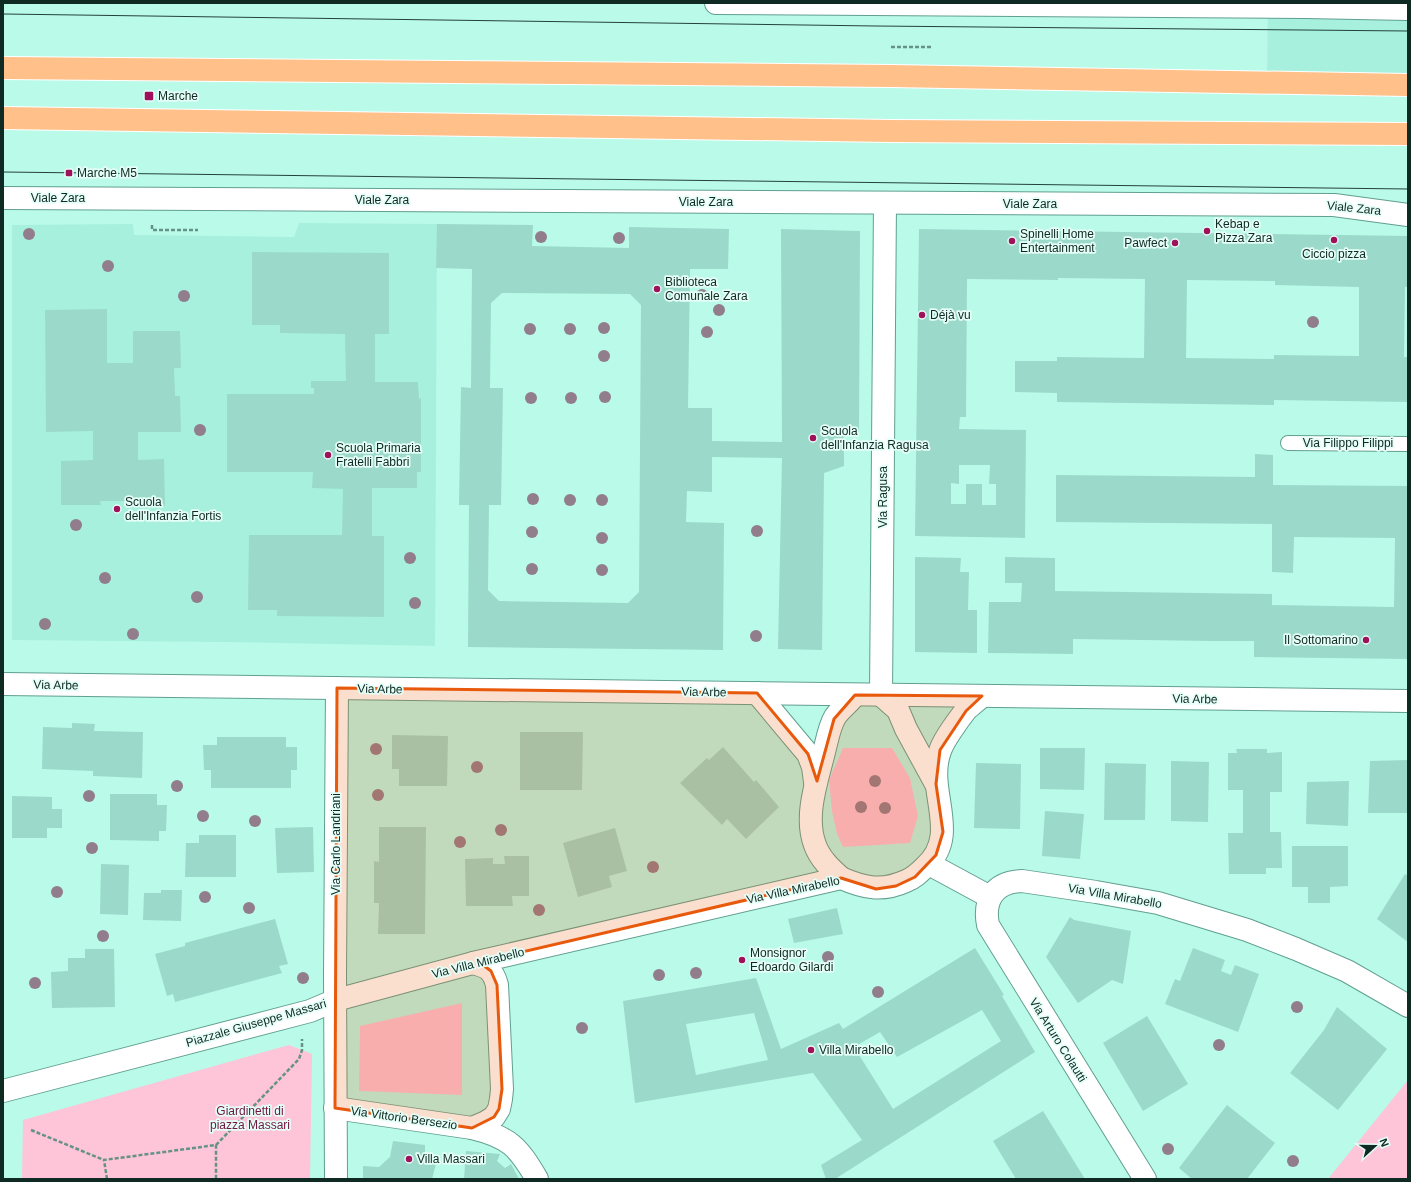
<svg xmlns="http://www.w3.org/2000/svg" width="1411" height="1182" font-family="Arial,sans-serif">
	<style>
		.built { fill: #a7f0dd }
		.green { fill: #fec4d7 }
		.building { fill: #9bdaca; fill-rule: evenodd }
		.lines { fill: none; stroke-linecap: round; stroke-linejoin: round }
		.service-casing { stroke: #619f90; stroke-width: 16 }
		.minor-casing { stroke: #619f90; stroke-width: 24 }
		.tertiary-casing { stroke: #619f90; stroke-width: 24 }
		.primary-casing { stroke: #fff; stroke-width: 24 }
		.path { stroke: #659286; stroke-width: 2.5; stroke-dasharray: 4 2; stroke-linecap: butt }
		.service { stroke: #fff; stroke-width: 14 }
		.minor { stroke: #fff; stroke-width: 22 }
		.tertiary { stroke: #fff; stroke-width: 22 }
		.primary { stroke: #ffc089; stroke-width: 22 }
		.tram { stroke: #23423b; stroke-width: 1 }
		.tree { fill: #917d8c }
		.marked { fill: #e8590c; fill-opacity: 0.2; stroke: #e8590c; stroke-width: 3; stroke-linejoin: round }
		.poi-dot { fill: #9f115a; stroke: #e5fef7; stroke-width: 1.5 }
		.labels { text-anchor: middle; dominant-baseline: central; stroke-width: 3.5; stroke-linejoin: round; paint-order: stroke }
		.poi-label { font-size: 12px; fill: #0f2923; stroke: #e5fef7; text-anchor: start }
		.street-label { font-size: 12px; fill: #0f2923; stroke: #e5fef7 }
		.park-label { font-size: 12px; fill: #701740; stroke: #e5fef7 }
	</style>
	<rect width="100%" height="100%" fill="#bafae9"/>
	<!-- built -->
	<g class="built">
		<polygon points="1268,3 1408,3 1408,81 1267,79"/>
		<polygon points="299,223 437,224 435,646 223,642 12,640 12,225 133,224 134,235 294,237"/>
	</g>
	<!-- green -->
	<g class="green">
		<polygon points="843,748 892,748 910,778 918,816 910,843 843,847 837,834 832,811 829,780"/>
		<polygon points="462,1003 462,1095 359,1091 360,1026"/>
		<polygon points="289,1045 312,1054 310,1179 22,1179 23,1120"/>
		<polygon points="1408,1080 1408,1179 1328,1179"/>
	</g>
	<!-- building -->
	<g class="building">
		<path d="M437 224 533 225 532 246 629 248V227L729 229 728 269H690L688 408H712V441L782 442 781 229 860 231 859 435H844V466L824 473 822 650 778 649 782 458 712 457V492L687 491 686 522 724 523 723 650 468 647 469 505H459L461 387 471 388 472 269 436 268ZM502 293 630 294 641 305 639 592 628 603 499 601 488 590 489 505H501L503 388H490L491 303Z"/>
		<path d="M919 229 1408 236V287H1405L1404 357H1408V402L1274 400V405L1057 402V393L1015 392V361H1057V357L1144 358 1145 279 1058 278V280L967 279 966 417H960L959 429 1026 430 1025 538 915 536ZM1187 280 1275 281V285L1359 287V356L1274 355V359L1186 358ZM959 465H990L989 484H996V505H982V484H966V504H951V483L959 484Z"/>
		<polygon points="252,252 389,253 389,334 375,334 375,382 418,382 419,399 421,398 421,472 417,472 417,488 372,488 372,536 384,536 384,617 277,616 277,610 248,610 249,535 342,535 343,489 312,488 313,472 227,472 227,394 314,394 314,388 311,388 311,381 346,381 345,334 280,333 280,325 252,325"/>
		<polygon points="107,309 107,363 133,363 133,331 180,331 181,368 174,368 175,396 180,396 181,432 138,432 138,460 164,459 165,506 131,506 131,501 100,501 101,505 61,505 61,461 93,460 93,431 46,432 45,310"/>
		<polygon points="1255,454 1273,455 1273,485 1408,486 1408,659 1254,657 1254,641 1212,641 1073,639 1073,654 988,653 989,602 1021,602 1022,583 1005,583 1005,557 1055,558 1055,591 1272,594 1272,605 1394,607 1395,538 1294,537 1293,573 1272,572 1272,524 1056,522 1056,475 1255,477"/>
		<polygon points="915,557 961,558 960,572 969,572 968,610 977,610 977,653 915,652"/>
		<polygon points="72,723 95,724 94,731 143,732 142,778 93,776 93,771 42,769 43,727 72,728"/>
		<polygon points="520,732 583,732 582,790 520,790"/>
		<polygon points="392,735 448,736 447,786 399,786 399,769 392,769"/>
		<polygon points="217,737 286,737 286,747 297,747 297,770 291,770 291,788 211,788 211,770 204,770 203,745 217,745"/>
		<polygon points="723,747 754,782 756,780 779,807 746,839 727,819 722,825 680,783 707,758 709,760"/>
		<polygon points="1040,748 1085,748 1084,790 1040,789"/>
		<polygon points="1236,749 1267,749 1267,753 1282,752 1282,792 1270,792 1270,832 1281,832 1282,868 1266,868 1266,874 1229,874 1228,833 1243,833 1243,790 1228,790 1228,753 1237,753"/>
		<polygon points="1408,760 1408,813 1368,813 1370,761"/>
		<polygon points="1171,761 1209,762 1208,822 1171,821"/>
		<polygon points="976,763 1021,764 1020,829 974,828"/>
		<polygon points="1105,763 1146,764 1145,820 1104,820"/>
		<polygon points="1349,781 1348,826 1306,824 1307,782"/>
		<polygon points="110,794 157,794 157,805 167,805 166,831 159,831 159,841 110,840"/>
		<polygon points="12,796 52,797 52,809 62,809 62,828 47,828 47,838 12,838"/>
		<polygon points="1045,811 1084,814 1080,859 1042,856"/>
		<polygon points="313,827 314,872 277,873 275,828"/>
		<polygon points="379,827 426,827 425,934 378,934 379,903 374,903 374,861 379,862"/>
		<polygon points="615,828 627,871 609,876 612,887 578,897 563,843"/>
		<polygon points="199,835 236,835 236,877 185,877 186,843 199,843"/>
		<polygon points="1292,846 1348,846 1348,886 1330,887 1330,903 1308,903 1308,887 1292,887"/>
		<polygon points="504,856 529,856 529,896 512,896 513,906 466,906 465,859 493,858 493,864 505,864"/>
		<polygon points="101,864 129,865 128,915 100,914"/>
		<polygon points="1405,874 1408,876 1408,942 1377,919"/>
		<polygon points="161,890 182,890 181,921 143,920 144,893 161,893"/>
		<polygon points="837,908 843,934 794,943 788,919"/>
		<polygon points="1070,917 1074,920 1131,931 1123,984 1112,980 1078,1003 1046,957"/>
		<polygon points="275,919 288,964 279,966 282,973 175,1002 173,994 167,996 155,954 185,946 185,943"/>
		<path d="M975 948 1004 995 1002 996 1035 1052 835 1179H826L821 1165 862 1140 813 1073 635 1103 623 1001 756 978 781 1049 839 1023 843 1029ZM982 1010 1001 1041 893 1109 854 1047 880 1032 897 1057ZM754 1013 768 1060 696 1075 686 1024Z"/>
		<polygon points="1193,948 1225,960 1221,971 1231,975 1235,965 1259,974 1238,1032 1165,1004 1175,979 1180,981"/>
		<polygon points="85,949 114,949 115,1007 52,1008 51,972 68,971 68,958 85,958"/>
		<polygon points="1337,1007 1387,1049 1338,1110 1290,1073 1324,1030"/>
		<polygon points="1147,1016 1188,1084 1143,1111 1103,1043"/>
		<polygon points="1227,1105 1275,1143 1247,1179 1192,1179 1179,1168"/>
		<polygon points="1043,1111 1085,1179 1016,1179 993,1141"/>
		<polygon points="393,1141 425,1145 425,1157 437,1160 432,1179 363,1179 363,1166 379,1167 390,1157"/>
		<polygon points="466,1151 500,1154 497,1161 505,1168 511,1164 519,1179 464,1179"/>
	</g>
	<g class="lines">
		<!-- service casing -->
		<g class="service-casing">
			<polyline id="service" points="1288,443 1408,444"/>
		</g>
		<!-- minor casing -->
		<g class="minor-casing">
			<g id="minor">
				<polyline points="716,3 1306,7 1408,9"/>
				<polyline points="3,198 1334,205 1408,215"/>
				<polyline points="885,203 881,695 898,710 906,729 936,784"/>
				<polyline points="757,693 808,754 813,767 815,782"/>
				<polyline points="929,864 990,897"/>
				<path d="M841 878C831 869 820 859 815 845 804 816 817 781 824 752 827 741 829 727 835 717 840 709 849 703 855 695"/>
				<path d="M3 1091 310 1011 336 1000 473 963 841 878C864 888 882 892 906 881 914 878 919 873 925 867 962 834 925 791 940 751 943 741 959 719 966 710 971 705 977 701 982 696"/>
				<path d="M335 1108 472 1128C510 1137 518 1147 537 1179"/>
				<path d="M472 1128 486 1122 494 1117 499 1109 501 1099 502 1089 497 985C493 970 488 967 473 963"/>
				<polyline points="336,1179 335,975 337,688"/>
				<path d="M1145 1179 988 925C983 899 995 882 1022 881L1096 892 1158 903 1247 930 1296 949 1347 971 1408 1006"/>
			</g>
		</g>
		<!-- tertiary casing -->
		<g class="tertiary-casing">
			<polyline id="tertiary" points="3,684 1408,701"/>
		</g>
		<!-- primary casing -->
		<g class="primary-casing">
			<g id="primary">
				<polyline points="3,68 891,76 1408,85"/>
				<polyline points="3,118 891,131 1408,134"/>
			</g>
		</g>
		<!-- path -->
		<g class="path">
			<polyline points="891,47 933,47"/>
			<polyline points="152,225 152,230 198,230"/>
			<polyline points="31,1130 104,1160"/>
			<polyline points="216,1145 299,1059 302,1050 302,1039"/>
			<polyline points="107,1179 104,1160 216,1145 216,1179"/>
		</g>
		<!-- service -->
		<use href="#service" class="service"/>
		<!-- minor -->
		<use href="#minor" class="minor"/>
		<!-- tertiary -->
		<use href="#tertiary" class="tertiary"/>
		<!-- primary -->
		<use href="#primary" class="primary"/>
		<!-- tram -->
		<g class="tram">
			<polyline points="3,14 876,26 1408,31"/>
			<polyline points="3,172 1408,189"/>
		</g>
	</g>
	<!-- trees -->
	<g class="tree">
		<circle cx="29" cy="234" r="6"/>
		<circle cx="541" cy="237" r="6"/>
		<circle cx="619" cy="238" r="6"/>
		<circle cx="108" cy="266" r="6"/>
		<circle cx="702" cy="295" r="6"/>
		<circle cx="184" cy="296" r="6"/>
		<circle cx="719" cy="310" r="6"/>
		<circle cx="1313" cy="322" r="6"/>
		<circle cx="604" cy="328" r="6"/>
		<circle cx="530" cy="329" r="6"/>
		<circle cx="570" cy="329" r="6"/>
		<circle cx="707" cy="332" r="6"/>
		<circle cx="604" cy="356" r="6"/>
		<circle cx="605" cy="397" r="6"/>
		<circle cx="531" cy="398" r="6"/>
		<circle cx="571" cy="398" r="6"/>
		<circle cx="200" cy="430" r="6"/>
		<circle cx="533" cy="499" r="6"/>
		<circle cx="570" cy="500" r="6"/>
		<circle cx="602" cy="500" r="6"/>
		<circle cx="76" cy="525" r="6"/>
		<circle cx="757" cy="531" r="6"/>
		<circle cx="532" cy="532" r="6"/>
		<circle cx="602" cy="538" r="6"/>
		<circle cx="410" cy="558" r="6"/>
		<circle cx="532" cy="569" r="6"/>
		<circle cx="602" cy="570" r="6"/>
		<circle cx="105" cy="578" r="6"/>
		<circle cx="197" cy="597" r="6"/>
		<circle cx="415" cy="603" r="6"/>
		<circle cx="45" cy="624" r="6"/>
		<circle cx="133" cy="634" r="6"/>
		<circle cx="756" cy="636" r="6"/>
		<circle cx="376" cy="749" r="6"/>
		<circle cx="477" cy="767" r="6"/>
		<circle cx="875" cy="781" r="6"/>
		<circle cx="177" cy="786" r="6"/>
		<circle cx="378" cy="795" r="6"/>
		<circle cx="89" cy="796" r="6"/>
		<circle cx="861" cy="807" r="6"/>
		<circle cx="885" cy="808" r="6"/>
		<circle cx="203" cy="816" r="6"/>
		<circle cx="255" cy="821" r="6"/>
		<circle cx="501" cy="830" r="6"/>
		<circle cx="460" cy="842" r="6"/>
		<circle cx="92" cy="848" r="6"/>
		<circle cx="653" cy="867" r="6"/>
		<circle cx="57" cy="892" r="6"/>
		<circle cx="205" cy="897" r="6"/>
		<circle cx="249" cy="908" r="6"/>
		<circle cx="539" cy="910" r="6"/>
		<circle cx="103" cy="936" r="6"/>
		<circle cx="828" cy="957" r="6"/>
		<circle cx="696" cy="973" r="6"/>
		<circle cx="659" cy="975" r="6"/>
		<circle cx="303" cy="978" r="6"/>
		<circle cx="35" cy="983" r="6"/>
		<circle cx="878" cy="992" r="6"/>
		<circle cx="1297" cy="1007" r="6"/>
		<circle cx="582" cy="1028" r="6"/>
		<circle cx="1219" cy="1045" r="6"/>
		<circle cx="1168" cy="1149" r="6"/>
		<circle cx="1293" cy="1161" r="6"/>
	</g>
	<!-- marked area -->
	<path class="marked" d="M337 688 757 693 808 754 817 781 834 719 855 695 982 696 966 711 940 750 936 784 943 832 936 855 915 877 896 886 876 889 841 878 479 962 491 971 497 985 502 1089 499 1109 494 1117 472 1128 335 1108Z"/>
	<!-- markers -->
	<g class="poi-dot">
		<rect x="144" y="91" width="10" height="10" rx="2"/>
		<rect x="65" y="169" width="8" height="8" rx="2"/>
		<circle cx="1207" cy="231" r="4"/>
		<circle cx="1334" cy="240" r="4"/>
		<circle cx="1012" cy="241" r="4"/>
		<circle cx="1175" cy="243" r="4"/>
		<circle cx="657" cy="289" r="4"/>
		<circle cx="922" cy="315" r="4"/>
		<circle cx="813" cy="438" r="4"/>
		<circle cx="328" cy="455" r="4"/>
		<circle cx="117" cy="509" r="4"/>
		<circle cx="1366" cy="640" r="4"/>
		<circle cx="742" cy="960" r="4"/>
		<circle cx="811" cy="1050" r="4"/>
		<circle cx="409" cy="1159" r="4"/>
	</g>
	<g class="labels">
		<!-- poi labels -->
		<g class="poi-label">
			<text x="158" y="96">Marche</text>
			<text x="77" y="173">Marche M5</text>
			<text x="1215" y="224">Kebap e<tspan x="1215" dy="14">Pizza Zara</tspan></text>
			<text x="1020" y="234">Spinelli Home<tspan x="1020" dy="14">Entertainment</tspan></text>
			<text x="1167" y="243" text-anchor="end">Pawfect</text>
			<text x="1334" y="254" text-anchor="middle">Ciccio pizza</text>
			<text x="665" y="282">Biblioteca<tspan x="665" dy="14">Comunale Zara</tspan></text>
			<text x="930" y="315">Déjà vu</text>
			<text x="821" y="431">Scuola<tspan x="821" dy="14">dell'Infanzia Ragusa</tspan></text>
			<text x="336" y="448">Scuola Primaria<tspan x="336" dy="14">Fratelli Fabbri</tspan></text>
			<text x="125" y="502">Scuola<tspan x="125" dy="14">dell'Infanzia Fortis</tspan></text>
			<text x="1358" y="640" text-anchor="end">Il Sottomarino</text>
			<text x="750" y="953">Monsignor<tspan x="750" dy="14">Edoardo Gilardi</tspan></text>
			<text x="819" y="1050">Villa Mirabello</text>
			<text x="417" y="1159">Villa Massari</text>
		</g>
		<!-- street labels -->
		<g class="street-label">
			<text x="58" y="198">Viale Zara</text>
			<text x="382" y="200">Viale Zara</text>
			<text x="706" y="202">Viale Zara</text>
			<text x="1030" y="204">Viale Zara</text>
			<text transform="translate(1354 208) rotate(6)">Viale Zara</text>
			<text x="1348" y="443">Via Filippo Filippi</text>
			<text transform="translate(883 497) rotate(-90)">Via Ragusa</text>
			<text transform="translate(56 685) rotate(1)">Via Arbe</text>
			<text transform="translate(380 689) rotate(1)">Via Arbe</text>
			<text transform="translate(704 692) rotate(1)">Via Arbe</text>
			<text transform="translate(1195 699) rotate(1)">Via Arbe</text>
			<text transform="translate(336 844) rotate(-90)">Via Carlo Landriani</text>
			<text transform="translate(793 890) rotate(-12)">Via Villa Mirabello</text>
			<text transform="translate(1115 896) rotate(10)">Via Villa Mirabello</text>
			<text transform="translate(478 963) rotate(-14)">Via Villa Mirabello</text>
			<text transform="translate(256 1023) rotate(-16)">Piazzale Giuseppe Massari</text>
			<text transform="translate(1058 1040) rotate(58)">Via Arturo Colautti</text>
			<text transform="translate(404 1118) rotate(8)">Via Vittorio Bersezio</text>
		</g>
		<!-- park labels -->
		<g class="park-label">
			<text x="250" y="1111">Giardinetti di<tspan x="250" dy="14">piazza Massari</tspan></text>
		</g>
	</g>
	<!-- border -->
	<rect width="1411" height="1182" fill="none" stroke="#0f2923" stroke-width="8"/>
	<!-- north arrow -->
	<g transform="translate(1375 1146) rotate(69)" stroke="#e5fef7" stroke-width="3" paint-order="stroke">
	<path d="M0-3L7 15L0 10L-7 15Z" fill="#0f2923"/>
	<text y="-6" font-size="11" font-weight="bold" text-anchor="middle" fill="#0f2923">N</text>
	</g>
</svg>
